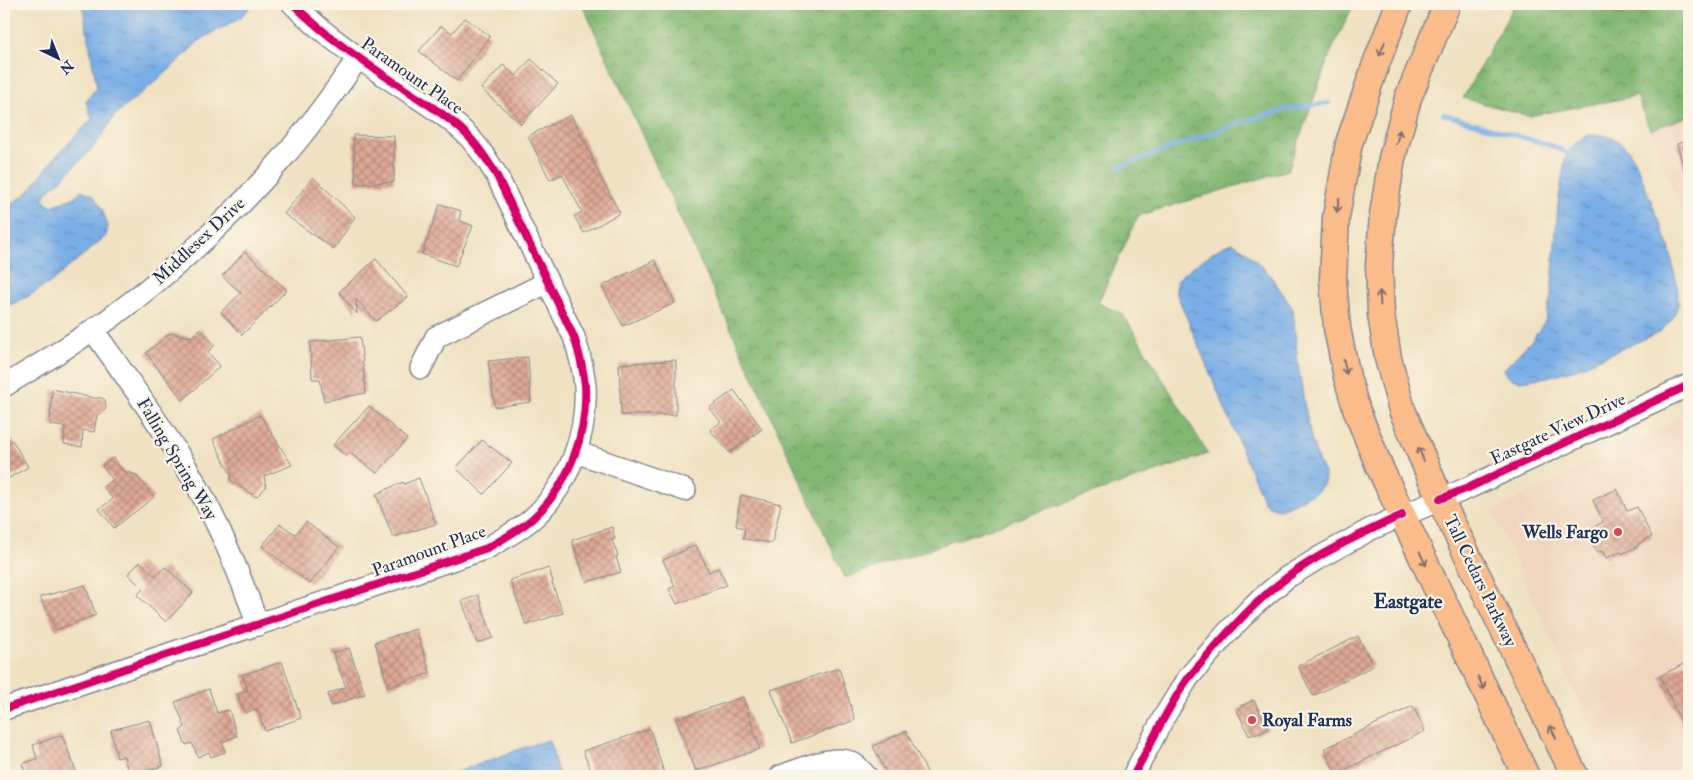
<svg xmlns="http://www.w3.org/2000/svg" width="1693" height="780" font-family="'IM FELL Double Pica',serif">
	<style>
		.built { fill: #f1d5bd }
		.forest { fill: url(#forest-crowns); stroke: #4e7368 }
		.water { fill: url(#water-ripples); stroke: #4a6ea2 }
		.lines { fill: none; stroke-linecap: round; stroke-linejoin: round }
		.stream { stroke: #79aee6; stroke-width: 4.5 }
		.building { fill: url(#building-cross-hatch) }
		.minor-casing { stroke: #858890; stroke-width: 24 }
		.major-casing { stroke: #858890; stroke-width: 29 }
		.minor { stroke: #fff; stroke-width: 21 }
		.major { stroke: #fabc8b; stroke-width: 26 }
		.cycleway-casing { stroke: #fcf5e5; stroke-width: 11 }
		.cycleway { stroke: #d6006c; stroke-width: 8 }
		.oneway { stroke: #7f6e72 }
		.poi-dot { fill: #d1495b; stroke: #fcf5e5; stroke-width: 2 }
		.labels { text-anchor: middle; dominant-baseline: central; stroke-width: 4.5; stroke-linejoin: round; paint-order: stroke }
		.street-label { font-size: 18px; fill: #1b2f5e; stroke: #fcf5e5 }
		.poi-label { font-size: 18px; font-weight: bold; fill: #1b2f5e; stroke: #fcf5e5; text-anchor: end }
		.quarter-label { font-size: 20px; font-weight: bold; fill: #1b2f5e; stroke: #fcf5e5 }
	</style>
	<defs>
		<pattern id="forest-crowns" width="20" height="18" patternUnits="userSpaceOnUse" patternTransform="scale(1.25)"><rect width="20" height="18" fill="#82b772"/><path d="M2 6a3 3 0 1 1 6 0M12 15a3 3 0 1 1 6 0" fill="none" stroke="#6a9561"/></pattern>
		<pattern id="water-ripples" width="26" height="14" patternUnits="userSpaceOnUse" patternTransform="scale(1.25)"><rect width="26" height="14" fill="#79aee6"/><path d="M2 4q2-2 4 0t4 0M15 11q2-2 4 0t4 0" fill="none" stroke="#628ebe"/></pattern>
		<pattern id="building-cross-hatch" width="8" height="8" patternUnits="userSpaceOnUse" patternTransform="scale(1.25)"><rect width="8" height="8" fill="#dfa894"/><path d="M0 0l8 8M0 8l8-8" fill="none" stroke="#b4897c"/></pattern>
	</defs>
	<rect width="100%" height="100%" fill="#fcf5e5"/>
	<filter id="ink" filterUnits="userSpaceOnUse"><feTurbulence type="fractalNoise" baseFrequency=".02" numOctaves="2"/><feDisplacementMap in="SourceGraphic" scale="10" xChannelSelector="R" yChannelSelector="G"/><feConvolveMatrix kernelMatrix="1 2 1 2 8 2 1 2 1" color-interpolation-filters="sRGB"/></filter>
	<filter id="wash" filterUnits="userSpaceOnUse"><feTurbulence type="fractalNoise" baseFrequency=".0096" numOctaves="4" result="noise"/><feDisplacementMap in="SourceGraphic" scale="20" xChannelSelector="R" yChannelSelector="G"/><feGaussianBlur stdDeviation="1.12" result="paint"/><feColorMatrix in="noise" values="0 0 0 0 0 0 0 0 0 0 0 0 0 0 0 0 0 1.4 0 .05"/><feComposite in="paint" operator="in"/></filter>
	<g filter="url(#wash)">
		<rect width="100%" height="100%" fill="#efe1c1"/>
		<!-- built -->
		<g class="built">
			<polygon points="1689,116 1689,231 1650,130"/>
			<polygon points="1689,414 1689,776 1613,776 1493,511"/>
		</g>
		<!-- forest -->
		<g class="forest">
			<polygon points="582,4 1354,4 1330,54 1288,170 1138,216 1098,303 1123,314 1208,454 845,578"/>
			<polygon points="1515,4 1689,4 1689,116 1650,130 1637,96 1529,116 1463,98"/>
		</g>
		<!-- water -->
		<g class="water">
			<polygon points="82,4 253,4 240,18 200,40 168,71 115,115 104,133 91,150 61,180 49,190 43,199 47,204 52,206 73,198 82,190 94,196 102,209 108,226 106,236 51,282 29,296 4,308 4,209 27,193 58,154 92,119 86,101 97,87"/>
			<polygon points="1589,135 1603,135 1615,139 1628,149 1637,166 1669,246 1678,291 1678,305 1672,320 1660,332 1573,370 1547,377 1521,381 1511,379 1506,375 1504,369 1533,339 1545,321 1551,297 1558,205 1564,166 1567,153 1577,142"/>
			<polygon points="1233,243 1246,251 1270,275 1293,309 1298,365 1304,402 1311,438 1318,461 1325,475 1324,483 1318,491 1286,507 1278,509 1269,506 1264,502 1176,292 1177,281 1184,273 1221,247"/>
			<polygon points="548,740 550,743 559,776 447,776 520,749"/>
		</g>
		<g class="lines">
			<!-- stream -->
			<g class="stream">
				<polyline points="1443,114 1556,147 1567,153"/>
				<polyline points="1119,167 1239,123 1288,109 1329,103"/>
			</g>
		</g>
		<g id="blocks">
			<!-- building -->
			<g class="building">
				<polygon points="465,18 490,36 457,81 419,51 441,26 452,33"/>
				<polygon points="531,59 558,84 521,124 481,89 503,65 516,76"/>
				<polygon points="571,115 593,159 591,159 620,213 584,233 574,216 582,212 562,174 550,180 528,136"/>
				<polygon points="353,135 394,136 394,182 356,184"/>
				<polygon points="1689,140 1689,176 1686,176 1677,144"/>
				<polygon points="313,177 355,217 334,249 284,214"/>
				<polygon points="440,204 461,211 459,220 473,226 456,266 422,254"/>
				<polygon points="245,252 287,290 242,335 221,312 241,293 222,276"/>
				<polygon points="376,259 408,297 376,321 356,299 357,314 339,292"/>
				<polygon points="655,260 675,303 623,326 602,286"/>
				<polygon points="200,329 215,345 208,352 220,366 183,400 146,353 170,333 191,337"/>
				<polygon points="360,337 366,393 324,401 320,379 312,379 310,342"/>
				<polygon points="528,357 531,402 495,407 488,361"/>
				<polygon points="676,360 676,415 621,415 619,364"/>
				<polygon points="52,389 94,398 102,398 105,400 106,408 103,412 97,415 94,432 83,430 82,447 64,444 65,427 50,425"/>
				<polygon points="734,390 762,429 730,453 710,430 721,422 709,408"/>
				<polygon points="369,406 407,439 377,473 350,453 346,456 333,445"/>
				<polygon points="260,415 292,465 264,476 266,487 256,497 231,481 231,475 213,439"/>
				<polygon points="12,440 28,467 4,481 4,445"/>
				<polygon points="482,440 512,463 484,494 456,468"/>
				<polygon points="113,458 123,471 136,475 154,497 114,528 99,509 113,499 103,487 113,480 102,466"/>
				<polygon points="419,478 436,524 393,537 376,494 403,482 404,484"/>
				<polygon points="1617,489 1627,511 1637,507 1652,537 1637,544 1638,546 1622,554 1621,552 1606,558 1602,551 1597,553 1590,539 1596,536 1592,528 1603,522 1593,500"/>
				<polygon points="741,495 781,504 772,543 743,539 745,528 736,526"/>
				<polygon points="306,522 339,547 310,584 262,546 280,524 295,534"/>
				<polygon points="612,527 615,539 612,540 618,556 616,557 621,572 586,582 572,540"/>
				<polygon points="696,545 709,572 718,568 727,585 677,604 669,589 675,586 663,560"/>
				<polygon points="140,562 155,576 165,567 193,593 166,622 137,595 143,589 128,574"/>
				<polygon points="549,568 553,582 552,583 563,613 526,625 510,580"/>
				<polygon points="85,585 96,615 56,630 40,597"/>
				<polygon points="478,595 493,638 477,643 462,601"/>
				<polygon points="416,629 430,673 388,687 375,642"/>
				<polygon points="1358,636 1373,666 1313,696 1298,666"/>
				<polygon points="349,648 365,694 331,706 328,694 346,687 333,653"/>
				<polygon points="1689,661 1689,740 1660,676"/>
				<polygon points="282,662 301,718 265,731 257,709 245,713 237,694 248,690 242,675"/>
				<polygon points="839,668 855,720 792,743 771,690"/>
				<polygon points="209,689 217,713 229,710 237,736 222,742 225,752 211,757 209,752 198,757 192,743 186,745 180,731 185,727 175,702"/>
				<polygon points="743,697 760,749 696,771 676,719"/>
				<polygon points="1254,700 1268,729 1255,735 1255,733 1249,736 1237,710 1242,708 1241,706"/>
				<polygon points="1413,706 1425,731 1336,774 1324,749"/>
				<polygon points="150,720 163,766 129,776 124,756 117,758 111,730"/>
				<polygon points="650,729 665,776 593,776 583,751"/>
				<polygon points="906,731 929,776 888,776 873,746"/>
				<polygon points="62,735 78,776 27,776 22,764 37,759 33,745"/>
			</g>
		</g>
	</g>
	<g filter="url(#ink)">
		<use href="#blocks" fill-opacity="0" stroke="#858890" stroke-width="1"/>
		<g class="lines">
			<!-- minor casing -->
			<g class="minor-casing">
				<g id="minor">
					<path d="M93 330C126 377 160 423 189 472 218 520 239 572 258 625"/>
					<polyline points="421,368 436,337 548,282"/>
					<path d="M4 386C39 365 75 343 109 319 171 273 230 219 281 160 309 128 334 93 358 58"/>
					<polyline points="576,452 685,490"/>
					<path d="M4 709 487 548C503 539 518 531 532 519 569 486 588 433 585 385 583 368 579 352 574 337L497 176C488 161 478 145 465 133 447 115 424 102 403 88 364 62 326 37 293 4"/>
					<path d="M781 776C799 770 835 753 852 763 858 766 862 771 866 776"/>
					<polyline points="1133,776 1164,717 1188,678 1225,635 1254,605 1286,578 1322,556 1371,529 1468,488 1689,385"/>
				</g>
			</g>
			<!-- major casing -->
			<g class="major-casing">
				<g id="major">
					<polyline points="1399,4 1376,64 1349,143 1336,217 1333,280 1337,328 1347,377 1357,411 1379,466 1526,776"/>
					<polyline points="1447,4 1408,98 1392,158 1383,215 1379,264 1381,314 1388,358 1402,410 1440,499 1575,776"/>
				</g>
			</g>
			<!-- minor -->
			<use href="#minor" class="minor"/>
			<!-- major -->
			<use href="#major" class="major"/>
			<!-- cycleway casing -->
			<g class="cycleway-casing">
				<g id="cycleway">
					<polyline points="1440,499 1468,488 1689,385"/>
					<path d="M4 709 487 548C503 539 518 531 532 519 569 486 588 433 585 385 583 368 579 352 574 337L497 176C488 161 478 145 465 133 447 115 424 102 403 88 364 62 326 37 293 4"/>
					<path d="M1133 776C1151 744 1166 710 1187 680 1194 671 1202 662 1209 654 1232 627 1257 600 1285 579 1317 554 1365 532 1402 515"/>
				</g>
			</g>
			<!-- cycleway -->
			<use href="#cycleway" class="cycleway"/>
		</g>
		<!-- one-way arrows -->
		<defs><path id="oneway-shaft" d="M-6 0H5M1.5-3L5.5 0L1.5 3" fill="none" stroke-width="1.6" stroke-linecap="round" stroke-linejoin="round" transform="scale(1.25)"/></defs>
		<g class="oneway">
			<use href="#oneway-shaft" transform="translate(1382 49) rotate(111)"/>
			<use href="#oneway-shaft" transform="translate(1398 137) rotate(-75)"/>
			<use href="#oneway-shaft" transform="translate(1338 205) rotate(100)"/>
			<use href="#oneway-shaft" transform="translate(1380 298) rotate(-93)"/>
			<use href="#oneway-shaft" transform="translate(1345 367) rotate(79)"/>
			<use href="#oneway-shaft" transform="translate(1421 454) rotate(-113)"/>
			<use href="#oneway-shaft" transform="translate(1423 559) rotate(65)"/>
			<use href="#oneway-shaft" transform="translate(1481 683) rotate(65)"/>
			<use href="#oneway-shaft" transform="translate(1553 732) rotate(-116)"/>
		</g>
	</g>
	<!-- markers -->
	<g class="poi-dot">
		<circle cx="1618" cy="532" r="5"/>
		<circle cx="1252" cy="720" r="5"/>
	</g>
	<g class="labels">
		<!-- street labels -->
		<g class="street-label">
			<text transform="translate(412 76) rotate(35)">Paramount Place</text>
			<text transform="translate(199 241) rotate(-43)">Middlesex Drive</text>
			<text transform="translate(1558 429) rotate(-25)">Eastgate View Drive</text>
			<text transform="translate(177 459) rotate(59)">Falling Spring Way</text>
			<text transform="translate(429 551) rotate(-20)">Paramount Place</text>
			<text transform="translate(1480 581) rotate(64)">Tall Cedars Parkway</text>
		</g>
		<!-- poi labels -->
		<g class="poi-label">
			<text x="1608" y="532">Wells Fargo</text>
			<text x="1262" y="720" text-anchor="start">Royal Farms</text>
		</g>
		<!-- quarter labels -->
		<g class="quarter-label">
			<text x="1408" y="601">Eastgate</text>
		</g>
	</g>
	<!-- margin -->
	<rect width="1693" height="780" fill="none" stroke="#fcf5e5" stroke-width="20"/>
	<!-- north arrow -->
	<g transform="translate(58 58) rotate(137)" stroke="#fcf5e5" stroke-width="4" paint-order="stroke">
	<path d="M0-4L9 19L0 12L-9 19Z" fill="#1b2f5e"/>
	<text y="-8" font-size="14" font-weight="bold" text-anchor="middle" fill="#1b2f5e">N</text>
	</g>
</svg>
